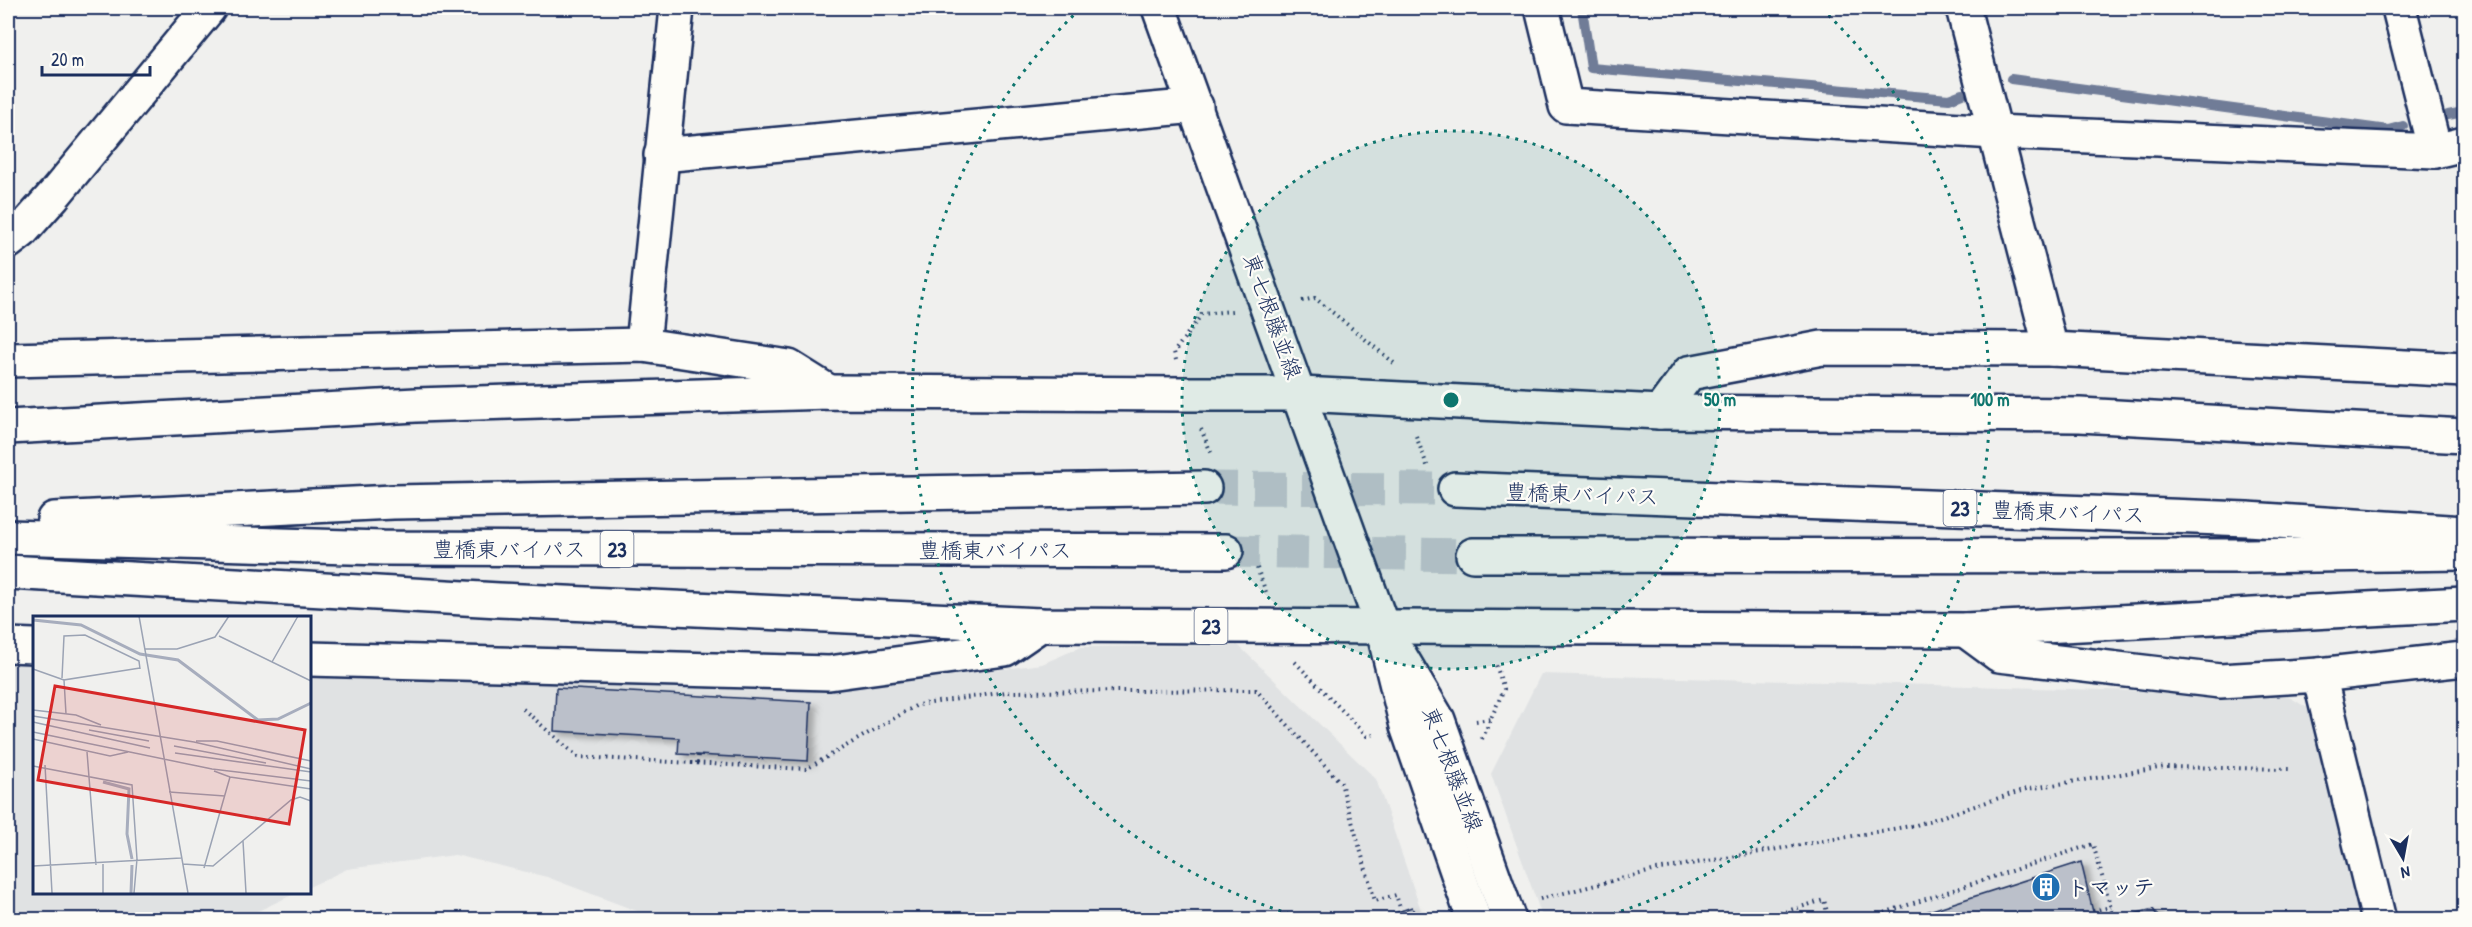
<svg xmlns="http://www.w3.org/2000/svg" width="2472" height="927" font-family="'Patrick Hand','Klee One',sans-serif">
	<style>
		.built { fill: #e0e2e3 }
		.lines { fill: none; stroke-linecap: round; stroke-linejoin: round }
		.stream { stroke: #6f7b97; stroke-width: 10 }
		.building { fill: #bbc0ca; stroke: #1b2f5e; stroke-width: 1.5; filter: url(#shadow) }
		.highway-tunnel { stroke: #c5c9d1; stroke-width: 33; stroke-dasharray: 33 16; stroke-linecap: butt }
		.minor-casing { stroke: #1b2f5e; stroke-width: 38 }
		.major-casing { stroke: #1b2f5e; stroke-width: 38 }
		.highway-casing { stroke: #1b2f5e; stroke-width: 38 }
		.path { stroke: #1b2f5e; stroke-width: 4; stroke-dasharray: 1.5 4.5; stroke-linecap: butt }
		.minor { stroke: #fdfcf7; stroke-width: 33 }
		.major { stroke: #fdfcf7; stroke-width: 33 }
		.highway { stroke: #fdfcf7; stroke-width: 33 }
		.ring { fill: none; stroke: #0f766e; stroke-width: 3; stroke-dasharray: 3 6 }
		.labels { text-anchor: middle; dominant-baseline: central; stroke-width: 4.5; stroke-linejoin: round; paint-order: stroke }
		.shield { fill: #fdfcf7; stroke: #5f6c8c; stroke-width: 1.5 }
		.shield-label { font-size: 21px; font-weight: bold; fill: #1b2f5e }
		.street-label { font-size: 22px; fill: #1b2f5e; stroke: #fdfcf7 }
		.poi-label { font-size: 22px; font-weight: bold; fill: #1b2f5e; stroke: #fdfcf7; text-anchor: start }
		.inset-river { fill: none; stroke: #a7adbd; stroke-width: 3 }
		.inset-road { fill: none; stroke: #9ba3b4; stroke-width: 1.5 }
		.view { fill: #d62828; fill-opacity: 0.15; stroke: #d62828; stroke-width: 3 }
		.inset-edge { fill: none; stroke: #1b2f5e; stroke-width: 3 }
		.centre { fill: #0f766e; stroke: #fdfcf7; stroke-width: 3 }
		.ring-label { font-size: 18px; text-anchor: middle; font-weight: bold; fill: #0f766e; stroke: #fdfcf7; stroke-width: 4.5; stroke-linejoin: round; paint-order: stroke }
	</style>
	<defs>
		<filter id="shadow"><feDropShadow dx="6" dy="4" stdDeviation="3" flood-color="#0004"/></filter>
	</defs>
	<rect width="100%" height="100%" fill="#f0f0ee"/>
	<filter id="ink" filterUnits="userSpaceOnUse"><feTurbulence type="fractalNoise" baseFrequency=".0167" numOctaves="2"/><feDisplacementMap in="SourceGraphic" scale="12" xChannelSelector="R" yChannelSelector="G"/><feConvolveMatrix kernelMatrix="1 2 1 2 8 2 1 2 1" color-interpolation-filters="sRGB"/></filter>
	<g filter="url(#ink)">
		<!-- built -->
		<g class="built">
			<polygon points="1238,645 1376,779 1424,919 650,919 642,913 547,877 455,855 347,869 309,887 309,669 610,679 830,691 1042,664 1081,647"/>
			<polygon points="8,658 34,659 34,892 296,893 241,919 8,920"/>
			<polygon points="1541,674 2286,695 2309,709 2360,919 1543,919 1491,774"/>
		</g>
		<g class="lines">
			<!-- stream -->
			<g class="stream">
				<polyline points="1582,8 1591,68 1949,99 1962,94"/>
				<polyline points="2011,79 2388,130 2403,126"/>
				<polyline points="2448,115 2464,112"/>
			</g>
		</g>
		<!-- building -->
		<g class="building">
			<polygon points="556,688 811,702 808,761 678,754 679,738 554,731"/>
			<polygon points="2081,862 2095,920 1901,920"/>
			<polygon points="1412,907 1417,920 1390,920 1389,915"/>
			<polygon points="2153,909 2160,920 2112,920 2114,919"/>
			<polygon points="1674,915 1675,920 1657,920"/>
		</g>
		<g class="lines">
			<!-- highway-tunnel -->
			<g class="highway-tunnel">
				<polyline points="1204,488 1455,489"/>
				<polyline points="1226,551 1473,555"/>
			</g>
			<!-- minor casing -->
			<g class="minor-casing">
				<g id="minor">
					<polyline points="1542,8 1566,106 1995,132 2435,151 2464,144"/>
					<polyline points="1963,8 2051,349"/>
					<polyline points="2399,8 2435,151"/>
					<polyline points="661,155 1196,106"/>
					<polyline points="8,242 21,232 54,195 209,8"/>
					<polyline points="643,345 677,8"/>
					<polyline points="8,360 643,345 789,367 829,392"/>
					<polyline points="1660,412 1689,373 1822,348 2051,349 2464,370"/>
					<polyline points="1965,630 1999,655 2220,681 2319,675 2464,659"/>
					<polyline points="8,645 34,646"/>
					<polyline points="309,659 829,673 1005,649 1040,625"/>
					<polyline points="2319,675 2379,920"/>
				</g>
			</g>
			<!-- major casing -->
			<g class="major-casing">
				<g id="major">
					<polyline points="1159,8 1382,626 1407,726 1474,920"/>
					<polyline points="1400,656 1438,720 1509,920"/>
				</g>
			</g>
			<!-- highway casing -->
			<g class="highway-casing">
				<g id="highway">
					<polyline points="8,427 416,405 829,392 1187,394 1301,394 1660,412 2080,415 2464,436"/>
					<polyline points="1455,489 2247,519 2464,533"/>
					<polyline points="54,519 393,502 1204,488"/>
					<polyline points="8,537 383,548 1226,551"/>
					<polyline points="1473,555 2246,556 2464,553"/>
					<polyline points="8,572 499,600 1040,625 1965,630 2464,604"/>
				</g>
			</g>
			<!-- path -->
			<g class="path">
				<polyline points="1302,301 1315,298 1394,363"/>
				<polyline points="1176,360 1174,352 1202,314 1232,311"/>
				<polyline points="1201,429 1212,455"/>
				<polyline points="1416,436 1428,468"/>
				<polyline points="1257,568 1266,592"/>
				<polyline points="1295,662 1367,736 1374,735"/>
				<polyline points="523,709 578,757 806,769 917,705 1006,692 1256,690 1341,783 1375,901 1396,895 1404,920"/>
				<polyline points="1476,721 1491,719"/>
				<polyline points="1482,739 1504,689 1495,662"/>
				<polyline points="697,763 698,755"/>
				<polyline points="1540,899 1656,870 1916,825 2027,789 2165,767 2292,769"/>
				<polyline points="2093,911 2111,907"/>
				<polyline points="1757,920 1824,900 1829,920"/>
				<polyline points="1862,920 2093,844 2114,919"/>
			</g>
			<!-- minor -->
			<use href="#minor" class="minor"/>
			<!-- major -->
			<use href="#major" class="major"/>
			<!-- highway -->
			<use href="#highway" class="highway"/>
		</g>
	</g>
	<!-- distance rings -->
	<circle cx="1451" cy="400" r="269" fill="#0f766e" fill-opacity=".12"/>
	<g class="ring">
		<circle cx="1451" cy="400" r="269"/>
		<path d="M1307 919A539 539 0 0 1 1080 9M1822 9A539 539 0 0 1 1595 919"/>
	</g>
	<!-- icons -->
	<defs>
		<g id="building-disc" transform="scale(1.5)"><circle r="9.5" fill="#1f6fb2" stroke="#fdfcf7"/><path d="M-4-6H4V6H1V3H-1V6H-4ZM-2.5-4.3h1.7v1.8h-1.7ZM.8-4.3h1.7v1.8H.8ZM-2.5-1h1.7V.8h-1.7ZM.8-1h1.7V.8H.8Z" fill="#fff"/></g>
	</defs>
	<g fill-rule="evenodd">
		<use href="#building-disc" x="2046" y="887"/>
	</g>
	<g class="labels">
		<!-- shield labels -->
		<g class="shield">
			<rect x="1943.5" y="490" width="33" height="36" rx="4.5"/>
			<rect x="600.5" y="531" width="33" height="36" rx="4.5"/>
			<rect x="1194.5" y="608" width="33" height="36" rx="4.5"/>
		</g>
		<g class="shield-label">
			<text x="1960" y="508">23</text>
			<text x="617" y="549">23</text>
			<text x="1211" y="626">23</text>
		</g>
		<!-- street labels -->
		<g class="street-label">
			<text transform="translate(1273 316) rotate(70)">東七根藤並線</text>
			<text transform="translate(1582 494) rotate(2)">豊橋東バイパス</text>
			<text transform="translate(2068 512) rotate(2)">豊橋東バイパス</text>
			<text x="509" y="549">豊橋東バイパス</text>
			<text x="995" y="550">豊橋東バイパス</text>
			<text transform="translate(1453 769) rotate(69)">東七根藤並線</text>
		</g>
		<!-- poi labels -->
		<g class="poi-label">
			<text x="2067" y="887">トマッテ</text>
		</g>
	</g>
	<!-- overview -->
	<g transform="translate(33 616)">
		<rect width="278" height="278" fill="#f0f0ee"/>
		<path class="inset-river" d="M0 4 48 9 107 38 145 44 225 104 245 103 278 87M70 166 96 173 94 218 99 243M98 277 99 249"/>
		<path class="inset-road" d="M106 0 155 277M186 20 278 65M112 33H144L182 21 196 0M239 46 265 0M0 53 31 64M29 62 31 20 52 19 106 45 107 53M0 94 43 99 68 109M33 98 31 64 107 52M0 100 161 126 278 153M0 106 117 132M56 114 116 125M0 116 179 153 278 165M0 123 77 140 95 136M163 125H184L278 145M141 130 233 147M54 136 63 249M142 137 278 156M12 149 19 277M0 150 99 169 104 243 101 277M181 155 197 161 278 173M136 176 192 180M210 225 213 277M150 248 180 250 258 184 267 181 278 185M0 250 148 242M171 252 197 161M70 277V248"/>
		<path class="view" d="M22 70 272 114 256 208 5 164Z"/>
		<rect width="278" height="278" class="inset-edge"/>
	</g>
	<circle cx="1451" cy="400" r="9" class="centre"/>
	<g class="ring-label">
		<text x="1720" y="406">50 m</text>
		<text x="1990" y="406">100 m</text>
	</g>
	<!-- margin -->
	<rect width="2472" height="927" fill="none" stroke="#fdfcf7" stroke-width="30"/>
	<rect x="15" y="15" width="2442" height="897" fill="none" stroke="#1b2f5e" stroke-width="2" filter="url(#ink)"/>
	<!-- north arrow -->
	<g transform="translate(2403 858) rotate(170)" stroke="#fdfcf7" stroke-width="4.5" paint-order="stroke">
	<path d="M0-4.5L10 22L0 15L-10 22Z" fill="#1b2f5e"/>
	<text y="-9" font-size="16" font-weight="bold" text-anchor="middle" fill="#1b2f5e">N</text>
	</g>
	<!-- scale -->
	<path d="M42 66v9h108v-9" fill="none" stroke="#1b2f5e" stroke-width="3"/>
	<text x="51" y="66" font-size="18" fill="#1b2f5e" stroke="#fdfcf7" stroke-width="4.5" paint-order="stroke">20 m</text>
</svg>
